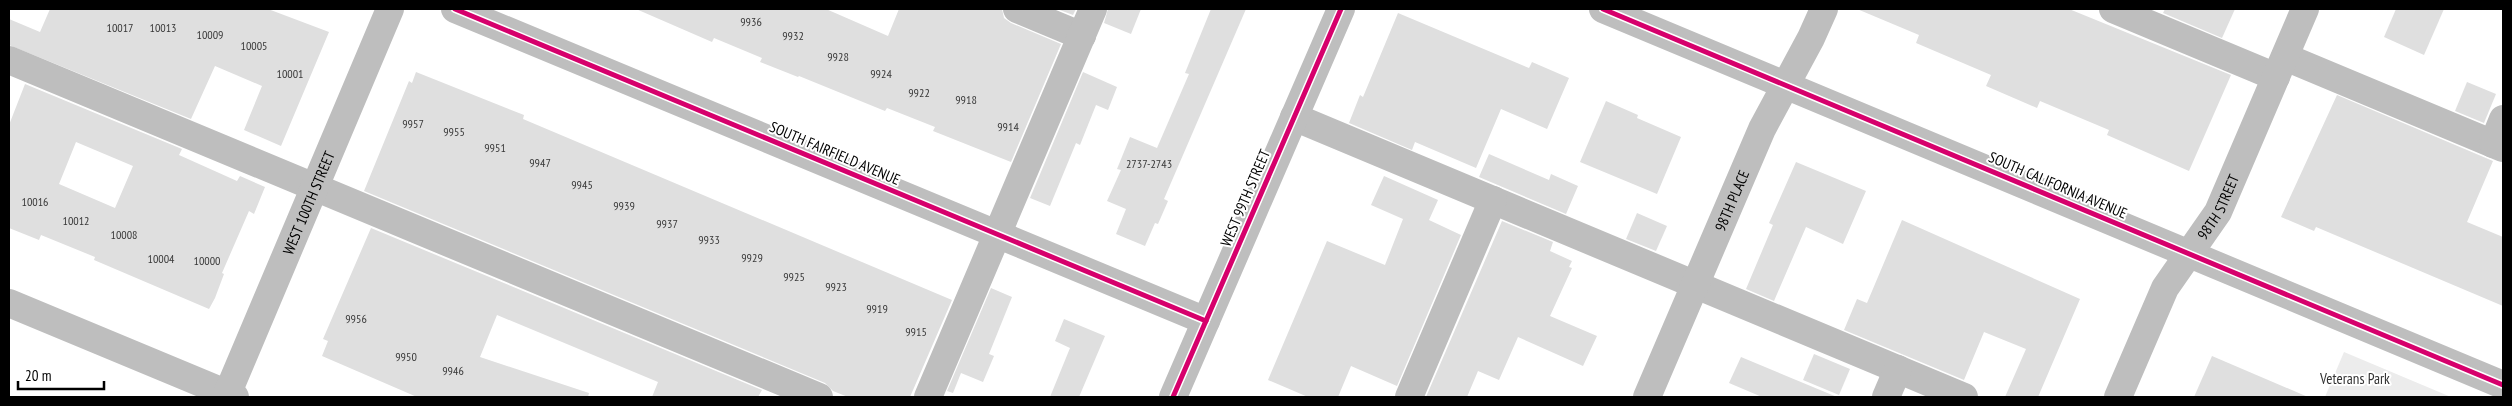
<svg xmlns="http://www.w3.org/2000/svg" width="2512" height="406" font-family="'PT Sans Narrow',sans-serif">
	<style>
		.green { fill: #ececec }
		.building { fill: #dfdfdf; fill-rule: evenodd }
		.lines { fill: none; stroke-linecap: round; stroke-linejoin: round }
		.minor { stroke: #bebebe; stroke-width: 28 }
		.cycleway-casing { stroke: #fff; stroke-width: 8 }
		.cycleway { stroke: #d6006c; stroke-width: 5 }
		.labels { text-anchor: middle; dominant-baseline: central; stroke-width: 4; stroke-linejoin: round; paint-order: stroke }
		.number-label { font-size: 12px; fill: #383838 }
		.street-label { font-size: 15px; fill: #000; stroke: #fff }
		.park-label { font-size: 15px; fill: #333; stroke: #fff }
	</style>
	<rect width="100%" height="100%" fill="#fff"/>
	<!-- green -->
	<polygon class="green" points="2344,352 2451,397 2325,397"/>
	<!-- building -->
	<g class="building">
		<polygon points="50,9 268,9 329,32 281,146 244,130 262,86 215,66 191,119 9,45 9,19 40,32"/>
		<polygon points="636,9 826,9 888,36 899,9 1002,9 1004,18 1011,23 1061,44 1011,162 933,131 935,127 887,108 885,111 799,76 798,77 760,62 762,58 714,38 712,42"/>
		<polygon points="1057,9 1076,9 1073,15"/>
		<polygon points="1108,9 1141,9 1131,34 1104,23"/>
		<polygon points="1211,9 1246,9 1164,199 1168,201 1158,224 1155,223 1145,246 1116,234 1126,209 1107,201 1121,170 1117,169 1130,137 1157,148 1189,74 1185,73"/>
		<polygon points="1857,9 2069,9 2231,75 2189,171 2107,135 2109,130 2040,101 2037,108 1986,86 1991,75 1916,43 1919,35"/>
		<polygon points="2165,9 2235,9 2222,38 2163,13"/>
		<polygon points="2396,9 2444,9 2424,55 2384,37"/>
		<polygon points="1398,13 1529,68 1532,62 1569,78 1547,129 1501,109 1476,168 1415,142 1412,150 1349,123 1360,95 1363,97"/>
		<polygon points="416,72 524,115 523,119 952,300 910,397 848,397 833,391 825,383 364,191 409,81 412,83"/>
		<polygon points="1083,72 1117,87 1108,110 1096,105 1080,145 1076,143 1050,206 1030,198"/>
		<polygon points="2467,82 2496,94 2484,123 2455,111"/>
		<path d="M25 84 182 149 179 155 237 181 240 176 265 187 254 214 249 211 222 273 224 274 215 298 209 309 94 260 95 257 41 235 39 240 9 228V125ZM76 142 133 166 115 208 59 184Z"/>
		<polygon points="2337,95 2493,161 2467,222 2503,237 2503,306 2316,227 2314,231 2281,217"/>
		<polygon points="1606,101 1638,115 1637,118 1681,137 1657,194 1580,162"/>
		<polygon points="1489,154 1549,180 1551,174 1578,186 1566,214 1479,177"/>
		<polygon points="1796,162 1866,191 1843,244 1806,227 1774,301 1746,289 1773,225 1769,223"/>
		<polygon points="1384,176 1438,200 1429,220 1461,235 1397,386 1351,366 1338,397 1308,397 1268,380 1327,241 1385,265 1403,219 1371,205"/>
		<polygon points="1637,213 1667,226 1656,251 1626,239"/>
		<polygon points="1902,220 2080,299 2038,397 2005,397 2026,349 1984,332 1964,380 1844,330 1857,299 1867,303"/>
		<polygon points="1502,221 1553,242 1550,251 1572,261 1569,267 1572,268 1550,316 1597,336 1583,366 1518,337 1499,380 1478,371 1467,397 1426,397"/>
		<polygon points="371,228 762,390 758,397 652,397 658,382 497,315 480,357 589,393 588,397 417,397 322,356 328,341 323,339"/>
		<polygon points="991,288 1012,297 989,354 994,356 983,382 961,373 953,393 947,391"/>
		<polygon points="1064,319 1105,336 1079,397 1050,397 1070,348 1055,341"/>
		<polygon points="1814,354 1850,369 1839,395 1803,380"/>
		<polygon points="2212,356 2308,397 2194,397"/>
		<polygon points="1741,357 1837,397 1762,397 1729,383"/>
	</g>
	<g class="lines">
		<!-- minor -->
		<g class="minor">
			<polyline points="455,9 1206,321"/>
			<polyline points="1017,9 1082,36"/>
			<polyline points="1603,9 2503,385"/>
			<polyline points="2113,9 2276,77"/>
			<polyline points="2285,57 2503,148"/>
			<polyline points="9,60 819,397"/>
			<polyline points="1294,117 1964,397"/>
			<polyline points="2493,144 2503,119"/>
			<polyline points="9,303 235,397"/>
			<path id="s1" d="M226 397 390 9"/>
			<polyline points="928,397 1093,9"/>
			<polyline points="1173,397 1341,9"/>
			<polyline points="1409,397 1493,200"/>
			<path id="s2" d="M1647 397 1762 129 1811 38 1824 9"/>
			<polyline points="1886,397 1898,369"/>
			<path id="s3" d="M2118 397 2165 288 2218 212 2305 9"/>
		</g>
		<!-- cycleway casing -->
		<g class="cycleway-casing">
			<g id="cycleway">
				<polyline points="455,9 1206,321"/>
				<polyline points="1603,9 2503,385"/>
				<polyline points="1173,397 1341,9"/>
			</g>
		</g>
		<!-- cycleway -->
		<use href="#cycleway" class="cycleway"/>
	</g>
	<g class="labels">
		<!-- number labels -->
		<g class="number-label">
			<text x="751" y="21">9936</text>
			<text x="120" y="27">10017</text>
			<text x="163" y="27">10013</text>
			<text x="210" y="34">10009</text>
			<text x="793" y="35">9932</text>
			<text x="254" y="45">10005</text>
			<text x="838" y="56">9928</text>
			<text x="290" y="73">10001</text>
			<text x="881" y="73">9924</text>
			<text x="919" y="92">9922</text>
			<text x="966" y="99">9918</text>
			<text x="413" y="123">9957</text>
			<text x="1008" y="126">9914</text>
			<text x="454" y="131">9955</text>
			<text x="495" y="147">9951</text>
			<text x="540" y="162">9947</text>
			<text x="1149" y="163">2737-2743</text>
			<text x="582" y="184">9945</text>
			<text x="35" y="201">10016</text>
			<text x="624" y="205">9939</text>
			<text x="76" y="220">10012</text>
			<text x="667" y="223">9937</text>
			<text x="124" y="234">10008</text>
			<text x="709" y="239">9933</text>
			<text x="752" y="257">9929</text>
			<text x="161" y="258">10004</text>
			<text x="207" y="260">10000</text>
			<text x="794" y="276">9925</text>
			<text x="836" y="286">9923</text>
			<text x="877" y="308">9919</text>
			<text x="356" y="318">9956</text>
			<text x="916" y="331">9915</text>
			<text x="406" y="356">9950</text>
			<text x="453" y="370">9946</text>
		</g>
		<!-- street labels -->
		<g class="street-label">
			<text transform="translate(835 153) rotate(23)">SOUTH FAIRFIELD AVENUE</text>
			<text transform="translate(2058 185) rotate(23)">SOUTH CALIFORNIA AVENUE</text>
			<text transform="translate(1245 198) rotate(-67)">WEST 99TH STREET</text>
			<text stroke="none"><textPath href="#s2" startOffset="214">98TH PLACE</textPath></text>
			<text stroke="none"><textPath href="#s1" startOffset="211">WEST 100TH STREET</textPath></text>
			<text stroke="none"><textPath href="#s3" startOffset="216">98TH STREET</textPath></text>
		</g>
		<!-- park labels -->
		<g class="park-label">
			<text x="2355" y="378">Veterans Park</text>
		</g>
	</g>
	<!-- border -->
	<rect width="2512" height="406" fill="none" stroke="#000000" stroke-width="20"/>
	<!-- scale -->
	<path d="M18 381v8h86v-8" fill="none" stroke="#000000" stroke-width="2.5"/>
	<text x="25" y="381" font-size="15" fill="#000000" stroke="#ffffff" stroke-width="4" paint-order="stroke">20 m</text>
</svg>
